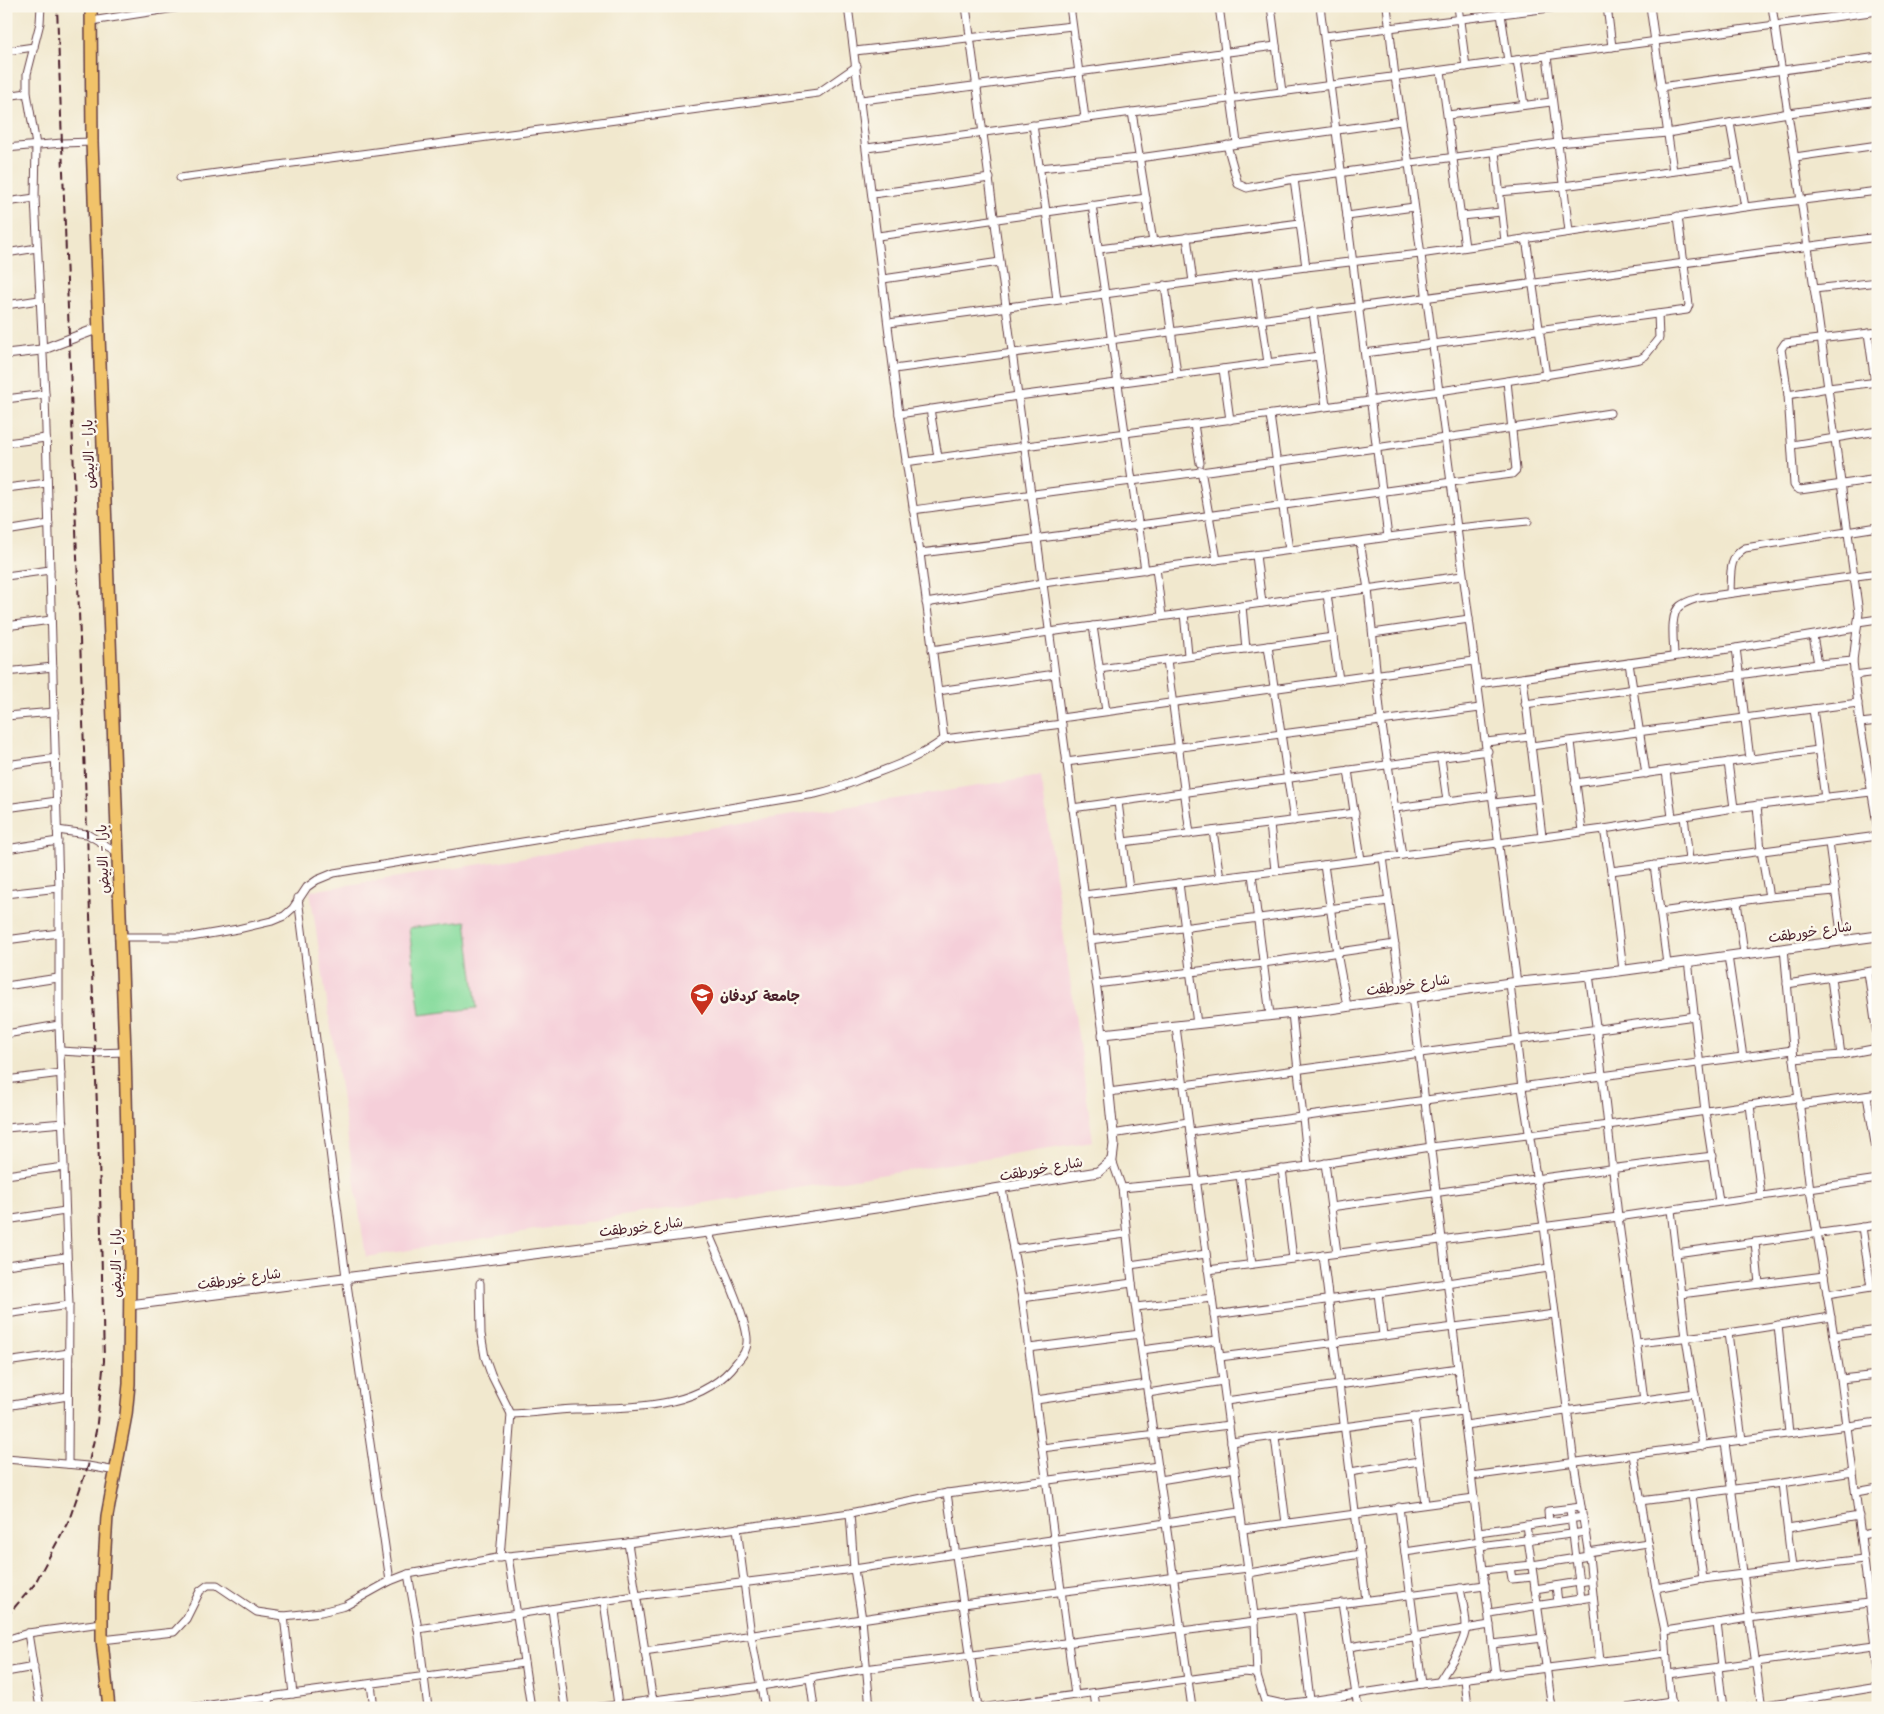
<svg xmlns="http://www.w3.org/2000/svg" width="1884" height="1714" font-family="Mali,'Playpen Sans Arabic',sans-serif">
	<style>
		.built { fill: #f5cfd9 }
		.green { fill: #88dc9e; stroke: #697e64 }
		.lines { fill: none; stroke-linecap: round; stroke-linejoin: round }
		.minor-casing { stroke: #633d43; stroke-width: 9 }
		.tertiary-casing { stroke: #633d43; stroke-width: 11 }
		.primary-casing { stroke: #633d43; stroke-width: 14 }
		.minor { stroke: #fff; stroke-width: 7 }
		.tertiary { stroke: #fff; stroke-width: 9 }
		.primary { stroke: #f1c36a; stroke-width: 11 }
		.rail { stroke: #4a1f2b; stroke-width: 2; stroke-dasharray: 8 4; stroke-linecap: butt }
		.labels { text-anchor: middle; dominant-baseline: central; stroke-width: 5; stroke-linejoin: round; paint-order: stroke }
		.street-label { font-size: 14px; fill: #4a1f2b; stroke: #fbf7ec }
		.poi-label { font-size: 14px; font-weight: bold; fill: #4a1f2b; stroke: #fbf7ec; text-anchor: start }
	</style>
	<rect width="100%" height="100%" fill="#fbf7ec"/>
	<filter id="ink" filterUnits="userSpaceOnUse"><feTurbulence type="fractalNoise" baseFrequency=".02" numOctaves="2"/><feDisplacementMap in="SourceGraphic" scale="10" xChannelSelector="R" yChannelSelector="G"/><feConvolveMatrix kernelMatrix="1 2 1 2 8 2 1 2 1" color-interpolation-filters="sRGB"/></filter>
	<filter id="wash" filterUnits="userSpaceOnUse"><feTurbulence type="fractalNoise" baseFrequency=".0096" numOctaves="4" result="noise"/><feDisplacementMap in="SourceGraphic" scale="20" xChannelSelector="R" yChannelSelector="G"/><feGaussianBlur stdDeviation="1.12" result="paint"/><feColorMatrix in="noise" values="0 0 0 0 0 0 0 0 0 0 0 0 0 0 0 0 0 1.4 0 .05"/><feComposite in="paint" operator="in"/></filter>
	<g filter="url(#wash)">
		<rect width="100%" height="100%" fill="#f1e8ce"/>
		<!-- built -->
		<polygon class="built" points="1041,776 1093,1141 366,1257 310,891"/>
		<!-- green -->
		<polygon class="green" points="466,921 477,1008 420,1015 409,928"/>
	</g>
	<g filter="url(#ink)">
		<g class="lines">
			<!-- minor casing -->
			<g class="minor-casing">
				<g id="minor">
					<polyline points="41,6 40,23 27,74 27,93 36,145 35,198 45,394 54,712 59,888 59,1025 69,1305 68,1464"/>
					<polyline points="848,6 899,414 920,553 944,739"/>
					<polyline points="966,6 1103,1034"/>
					<polyline points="1070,6 1085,118"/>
					<polyline points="1219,6 1237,143"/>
					<polyline points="1271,6 1282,92"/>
					<polyline points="1320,6 1388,537"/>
					<polyline points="1387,6 1395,77 1409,164 1517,983"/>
					<polyline points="1458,6 1466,67"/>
					<polyline points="1607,6 1612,47"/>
					<polyline points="1650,6 1673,171"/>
					<polyline points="1772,6 1816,301 1859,613 1853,661 1860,723 1878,830"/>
					<polyline points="1501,14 1508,61"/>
					<polyline points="91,21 188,6"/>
					<polyline points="1325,36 1566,6"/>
					<polyline points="6,51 34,47"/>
					<polyline points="855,51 1072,26"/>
					<polyline points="1547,56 1569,231"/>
					<polyline points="1517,60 1524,105"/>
					<polyline points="1441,71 1465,247"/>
					<polyline points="1660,87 1878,57"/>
					<polyline points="6,96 27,93"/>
					<path d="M861 100C1000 84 1138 63 1276 46"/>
					<polyline points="1132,112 1153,242"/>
					<polyline points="1448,115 1551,102"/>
					<polyline points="1730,123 1745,207"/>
					<polyline points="1033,125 1046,211 1057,300"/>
					<polyline points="1227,145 1238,184 1247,188 1251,187 1294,179 1558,143 1667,133 1789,113 1878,101"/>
					<polyline points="6,148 62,143 92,142"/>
					<polyline points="867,148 1878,11"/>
					<polyline points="1495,152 1505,241"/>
					<polyline points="1795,157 1878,145"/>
					<polyline points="1040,168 1139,158 1401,121"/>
					<polyline points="180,178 818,93 857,66"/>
					<polyline points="1294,179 1306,267"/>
					<polyline points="1499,192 1563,186 1736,163"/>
					<polyline points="873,194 990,178"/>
					<polyline points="6,202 35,198"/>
					<polyline points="1092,205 1145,570"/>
					<polyline points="1347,216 1414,207"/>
					<polyline points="1461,216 1501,212"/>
					<polyline points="878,236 1146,198"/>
					<polyline points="1187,237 1193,282"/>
					<polyline points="1526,238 1546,376"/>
					<polyline points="1099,249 1300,223"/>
					<polyline points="6,253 37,248"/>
					<polyline points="1255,273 1268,363"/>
					<polyline points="883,279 1000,262"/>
					<polyline points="1165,285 1177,374"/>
					<polyline points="1814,289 1878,282"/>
					<polyline points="6,305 39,300"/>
					<polyline points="1313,312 1326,406"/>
					<polyline points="889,323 1306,267 1420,254 1745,207 1878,191"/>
					<polyline points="1878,332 1785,343 1781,349 1788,395 1794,485 1796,488 1800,490 1878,479"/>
					<polyline points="1868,333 1875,382"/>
					<polyline points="1365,353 1687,310 1689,305 1678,216"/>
					<polyline points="894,369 1878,237"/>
					<polyline points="1223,369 1230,420"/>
					<polyline points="1788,395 1828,388 1878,382"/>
					<polyline points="6,399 45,394"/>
					<polyline points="930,409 938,457"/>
					<polyline points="899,414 1018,396 1319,356"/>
					<polyline points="1270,415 1289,550"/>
					<polyline points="1194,424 1200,463"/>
					<polyline points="6,443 46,438"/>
					<polyline points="1792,445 1878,431"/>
					<path d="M906 462C1151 428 1397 402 1640 359L1645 356 1659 338 1658 314"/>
					<polyline points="1201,470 1217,560"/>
					<polyline points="6,488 47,483"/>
					<path d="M913 510C1146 479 1378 450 1610 413"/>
					<polyline points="6,531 49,524"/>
					<polyline points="1360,542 1368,589 1381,719 1402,855"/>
					<path d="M920 553C1117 530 1314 500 1512 474L1516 470 1507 381"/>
					<polyline points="1256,555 1262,603"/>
					<polyline points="1156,568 1162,616"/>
					<polyline points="6,576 50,570"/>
					<path d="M1730 593C1731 575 1728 557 1745 548L1878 527"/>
					<polyline points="1327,594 1339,680"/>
					<polyline points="926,603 1043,583 1457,528 1528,521"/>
					<polyline points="1242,606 1246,649"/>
					<polyline points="1184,613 1188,655"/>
					<polyline points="1858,622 1878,619"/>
					<polyline points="6,626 51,620"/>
					<polyline points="1093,626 1106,711"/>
					<polyline points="1373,633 1469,619"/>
					<polyline points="1813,636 1818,664"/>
					<polyline points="1268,646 1294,821"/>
					<polyline points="1736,648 1750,759"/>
					<polyline points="932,650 1049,632 1462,576"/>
					<path d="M1674 656C1674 644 1669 614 1680 606 1685 602 1692 600 1698 598L1878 573"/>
					<polyline points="1167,660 1190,834"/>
					<polyline points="1629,663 1646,774"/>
					<polyline points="1099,669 1333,637"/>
					<polyline points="6,672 53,667"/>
					<polyline points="1854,675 1878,672"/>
					<polyline points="1523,678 1542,836"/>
					<polyline points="1478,684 1736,648 1856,628"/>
					<polyline points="938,691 1055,674"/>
					<polyline points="1525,704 1818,664 1853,661"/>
					<polyline points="1813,709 1825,798"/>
					<polyline points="6,716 54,712"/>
					<polyline points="1061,718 1474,661"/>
					<polyline points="1860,723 1878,721"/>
					<polyline points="1486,742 1530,737"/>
					<polyline points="1571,742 1582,831"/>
					<polyline points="1531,746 1858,703"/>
					<polyline points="1441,758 1447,801"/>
					<polyline points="1066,762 1480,708"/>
					<polyline points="1728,762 1734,808"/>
					<polyline points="6,765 56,758"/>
					<polyline points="1348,770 1361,860"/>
					<polyline points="1666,771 1672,817"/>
					<polyline points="1869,782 1878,780"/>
					<polyline points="1575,783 1818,750"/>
					<polyline points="1118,802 1129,889"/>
					<polyline points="1494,803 1537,798"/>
					<polyline points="1757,805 1761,851 1769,897"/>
					<polyline points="6,808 57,801"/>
					<polyline points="1072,808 1488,751"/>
					<polyline points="1395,808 1493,795"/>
					<polyline points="1684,816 1689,860"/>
					<polyline points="1270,824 1275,870"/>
					<polyline points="1604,829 1611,871 1623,970"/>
					<polyline points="57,830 87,834 117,852"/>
					<polyline points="1213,831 1220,878"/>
					<polyline points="1123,842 1355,813"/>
					<polyline points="1829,843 1842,940"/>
					<polyline points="6,849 58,841"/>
					<polyline points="1383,857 1402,999"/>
					<polyline points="1324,865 1337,953 1347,1006"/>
					<polyline points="1654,865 1667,964"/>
					<polyline points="1611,871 1878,836"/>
					<polyline points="1252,874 1270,1015"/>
					<polyline points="1179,883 1197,1024"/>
					<polyline points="6,894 59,888"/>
					<polyline points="1084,895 1498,843 1604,829 1734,808 1871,792"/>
					<polyline points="298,898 346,1277 390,1581"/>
					<polyline points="1737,902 1744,953"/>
					<polyline points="1660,912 1769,897 1835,891"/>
					<path d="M119 937H191L238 929 272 921 284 916 293 908 307 887 317 880 334 873 815 794C833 790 847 785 863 778 892 767 920 758 944 739L1062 724"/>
					<polyline points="6,940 59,933"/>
					<polyline points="1090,940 1389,901"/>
					<polyline points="1784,948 1794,1059 1810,1190 1841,1379 1878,1670"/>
					<polyline points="1728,956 1743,1057"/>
					<polyline points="1688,960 1705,1111 1719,1201"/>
					<polyline points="1868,972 1878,1042"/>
					<path d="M1589 975C1601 1055 1609 1136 1618 1216 1626 1278 1637 1339 1644 1401"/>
					<polyline points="1831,978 1841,1055"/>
					<polyline points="1510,983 1522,1088 1544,1226 1574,1463 1589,1556 1600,1661"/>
					<polyline points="1096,984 1263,963 1395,944"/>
					<polyline points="1787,984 1878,970"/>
					<polyline points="6,986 58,978"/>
					<polyline points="1412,997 1496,1675"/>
					<polyline points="1292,1013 1308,1166"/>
					<polyline points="1176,1027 1255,1622 1257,1676 1267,1708"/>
					<polyline points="6,1034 59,1025"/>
					<polyline points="60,1051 95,1053 125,1052"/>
					<polyline points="1794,1059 1841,1055 1878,1048"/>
					<polyline points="6,1080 61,1073"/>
					<polyline points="1184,1085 1695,1016"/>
					<polyline points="1109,1092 1183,1082"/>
					<polyline points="1867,1096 1878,1161"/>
					<polyline points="1750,1105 1761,1196"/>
					<polyline points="1799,1105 1878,1094"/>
					<polyline points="6,1128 63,1123"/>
					<polyline points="1190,1132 1793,1050"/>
					<polyline points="1112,1134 1188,1122"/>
					<polyline points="1112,1160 1122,1188 1132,1283 1192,1708"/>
					<polyline points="1325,1163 1337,1253"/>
					<polyline points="1282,1169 1293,1259"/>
					<polyline points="6,1175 64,1167"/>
					<polyline points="1240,1175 1252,1264"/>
					<polyline points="1122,1188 1196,1181 1308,1166 1431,1147 1608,1125 1798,1098"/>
					<polyline points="1002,1189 1022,1298 1075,1695"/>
					<path d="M1331 1207C1459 1190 1585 1171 1713 1156"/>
					<polyline points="1671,1210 1686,1338 1703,1446"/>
					<polyline points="6,1220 65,1211"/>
					<polyline points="1862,1227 1871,1287"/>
					<polyline points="1755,1242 1759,1284"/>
					<polyline points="1013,1249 1126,1234"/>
					<polyline points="1676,1253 1878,1225"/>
					<polyline points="1323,1255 1366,1600"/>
					<polyline points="6,1265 66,1257"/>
					<polyline points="1130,1265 1206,1254"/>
					<polyline points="1208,1270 1618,1217 1878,1179"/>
					<polyline points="480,1283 481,1334 485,1357 491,1374 511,1414 500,1558"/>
					<polyline points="1378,1293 1383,1335"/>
					<polyline points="1681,1294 1824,1276"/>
					<polyline points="1827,1294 1878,1286"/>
					<polyline points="1022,1298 1132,1283"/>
					<polyline points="1136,1307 1212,1298"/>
					<polyline points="6,1314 69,1305"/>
					<polyline points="1214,1315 1378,1293 1549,1268"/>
					<polyline points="1778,1325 1789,1433"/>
					<polyline points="1728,1333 1742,1440"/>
					<polyline points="1834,1336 1878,1330"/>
					<polyline points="1637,1343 1728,1333 1831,1317"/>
					<polyline points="1029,1348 1140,1334"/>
					<polyline points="1142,1350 1217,1340"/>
					<polyline points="1220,1357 1555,1314"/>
					<polyline points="6,1362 69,1353"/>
					<polyline points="1841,1379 1878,1375"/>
					<polyline points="1148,1393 1223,1381"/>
					<polyline points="1036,1400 1147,1384"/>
					<polyline points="1226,1401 1458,1368"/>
					<polyline points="6,1406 68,1396"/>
					<path d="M511 1414C533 1413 554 1410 575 1409 629 1407 701 1411 737 1362 742 1357 747 1349 747 1342 749 1322 717 1254 708 1232"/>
					<polyline points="1414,1417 1425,1504"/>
					<polyline points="1465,1425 1695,1393"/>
					<polyline points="1275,1437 1286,1523"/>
					<polyline points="1231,1442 1463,1411"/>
					<polyline points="1725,1443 1762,1708"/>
					<polyline points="1042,1448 1229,1425"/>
					<polyline points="1633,1455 1656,1588 1665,1631 1668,1674 1672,1708"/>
					<polyline points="6,1459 88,1466 116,1471"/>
					<polyline points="1350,1472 1419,1461"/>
					<polyline points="1471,1476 1878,1422"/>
					<polyline points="1160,1480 1235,1468"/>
					<polyline points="1782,1483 1792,1568"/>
					<polyline points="1856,1492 1878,1488"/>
					<polyline points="947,1493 978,1708"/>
					<polyline points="1692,1495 1703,1579"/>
					<polyline points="1640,1501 1782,1483 1853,1472"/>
					<polyline points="1399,1507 1422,1684"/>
					<polyline points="1570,1509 1581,1599"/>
					<polyline points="850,1513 854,1569 862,1619 870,1708"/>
					<polyline points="1549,1522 1548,1511 1581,1507"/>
					<polyline points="1526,1525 1552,1708"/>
					<polyline points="737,1528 751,1635 765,1708"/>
					<polyline points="1788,1528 1859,1516"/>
					<polyline points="1243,1529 1474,1498"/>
					<polyline points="1479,1532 1583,1517"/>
					<polyline points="1861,1535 1878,1532"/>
					<polyline points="628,1543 654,1708"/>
					<polyline points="1480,1546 1586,1532"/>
					<polyline points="1405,1552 1480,1541"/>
					<polyline points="1588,1552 1648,1543"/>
					<polyline points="508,1556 531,1708"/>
					<polyline points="1510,1567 1512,1579 1533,1577"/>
					<polyline points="1483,1570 1532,1565 1589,1556"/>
					<polyline points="1249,1573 1360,1554"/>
					<polyline points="408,1574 418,1629 428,1708"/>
					<polyline points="1556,1586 1558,1602"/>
					<polyline points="1656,1588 1703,1579 1863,1559"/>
					<polyline points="1535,1589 1592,1580"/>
					<polyline points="604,1601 618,1705"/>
					<polyline points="1342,1603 1358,1708"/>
					<polyline points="552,1609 565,1708"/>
					<polyline points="1299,1609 1311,1708"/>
					<polyline points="1489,1613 1593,1597"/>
					<polyline points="1254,1615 1485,1585"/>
					<polyline points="284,1616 293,1694"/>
					<polyline points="1717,1623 1722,1666"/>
					<polyline points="418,1629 635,1596 854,1569 1240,1512"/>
					<polyline points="1181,1631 1255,1622"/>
					<polyline points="1665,1631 1749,1618 1868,1603"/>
					<polyline points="28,1633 40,1708"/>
					<polyline points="6,1640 28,1633 102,1623"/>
					<polyline points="102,1640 174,1632 186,1619 200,1591 208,1585 217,1585 257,1612 284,1616 321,1612 345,1606 390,1581 408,1574 508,1556 628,1543 850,1513 947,1493 1158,1466"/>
					<polyline points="1493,1644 1543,1638"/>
					<polyline points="1349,1647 1490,1625"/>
					<polyline points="644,1651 963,1604 1248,1568"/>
					<polyline points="1718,1667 1723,1708"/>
					<polyline points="6,1672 34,1667"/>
					<polyline points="1668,1674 1874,1646"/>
					<polyline points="810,1679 814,1708"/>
					<polyline points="1465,1679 1468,1708"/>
					<path d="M1439 1682C1448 1667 1465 1644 1466 1626 1466 1614 1462 1600 1460 1588"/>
					<polyline points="371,1684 374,1708"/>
					<polyline points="1094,1693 1096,1708"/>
					<polyline points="268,1697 269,1708"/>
					<polyline points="1265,1700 1283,1704 1310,1701 1422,1684 1666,1653"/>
					<polyline points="187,1708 524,1663"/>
					<polyline points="593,1708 761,1686 865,1669 1180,1628"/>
					<polyline points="980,1708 1244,1672 1254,1673 1257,1676"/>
					<polyline points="1627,1708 1671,1701"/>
					<polyline points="1748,1708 1878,1687"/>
				</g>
			</g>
			<!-- tertiary casing -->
			<g class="tertiary-casing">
				<g id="tertiary">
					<polyline points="6,354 41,350 99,328"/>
					<polyline points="130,1305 708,1232 883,1207 1098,1172 1112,1160 1114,1144 1103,1034 1330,1009 1510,983 1589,975 1878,936"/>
				</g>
			</g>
			<!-- primary casing -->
			<g class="primary-casing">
				<polyline id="primary" points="91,6 92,142 125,1052 130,1260 129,1384 126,1415 107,1516 102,1597 102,1640 109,1708"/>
			</g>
			<!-- minor -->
			<use href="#minor" class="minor"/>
			<!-- tertiary -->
			<use href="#tertiary" class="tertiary"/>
			<!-- primary -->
			<use href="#primary" class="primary"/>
			<!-- rail -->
			<polyline class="rail" points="6,1617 34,1585 69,1520 88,1466 96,1431 104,1361 100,1190 57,6"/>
		</g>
	</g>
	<!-- icons -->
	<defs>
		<g id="university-pin" transform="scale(1.25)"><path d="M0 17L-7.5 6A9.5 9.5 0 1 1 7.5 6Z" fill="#c8321e" stroke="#fbf7ec"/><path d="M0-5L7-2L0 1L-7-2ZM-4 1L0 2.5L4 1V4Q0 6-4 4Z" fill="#fff"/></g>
	</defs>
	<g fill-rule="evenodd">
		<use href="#university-pin" x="702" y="995"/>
	</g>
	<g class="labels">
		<!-- street labels -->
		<g class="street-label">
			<text transform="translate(88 454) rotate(-92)">بارا - الابيض</text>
			<text transform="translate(102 859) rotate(-92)">بارا - الابيض</text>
			<text transform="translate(1810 931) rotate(-8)">شارع خورطقت</text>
			<text transform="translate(1408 984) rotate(-8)">شارع خورطقت</text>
			<text transform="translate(1041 1168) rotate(-10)">شارع خورطقت</text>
			<text transform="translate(641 1226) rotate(-7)">شارع خورطقت</text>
			<text transform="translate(115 1263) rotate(-90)">بارا - الابيض</text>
			<text transform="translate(239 1278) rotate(-8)">شارع خورطقت</text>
		</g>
		<!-- poi labels -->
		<g class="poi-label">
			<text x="720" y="995">جامعة كردفان</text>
		</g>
	</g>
	<!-- margin -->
	<rect width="1884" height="1714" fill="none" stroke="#fbf7ec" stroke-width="25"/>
</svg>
